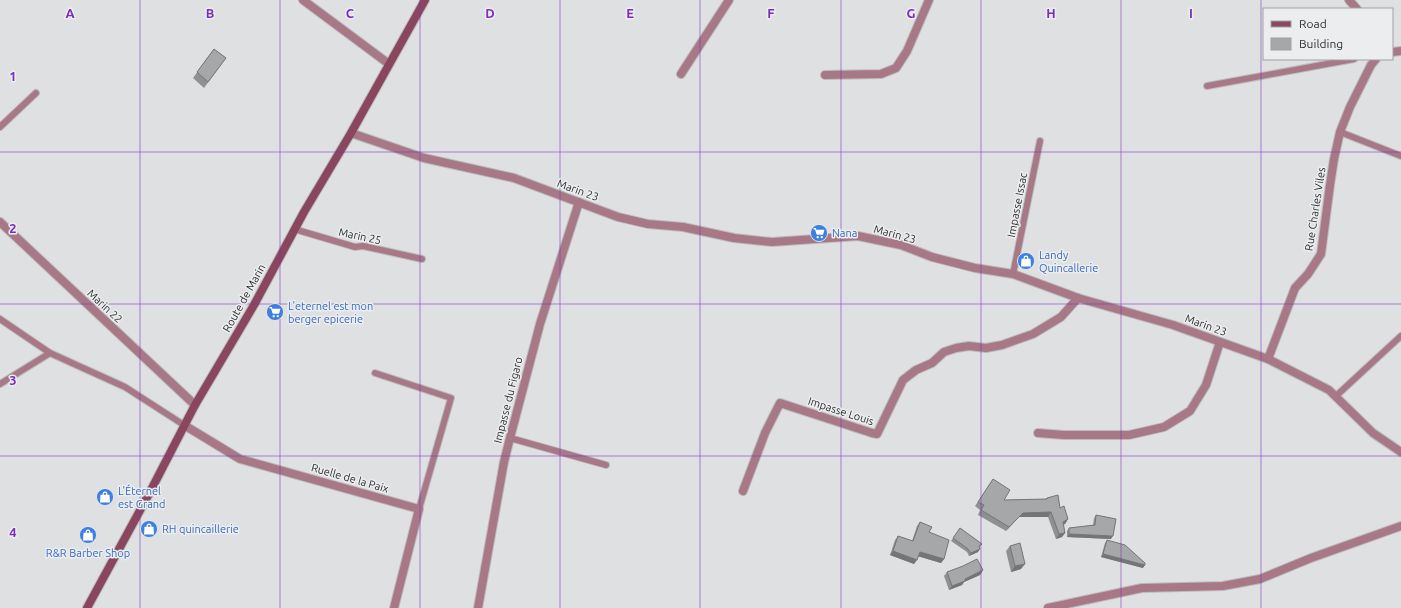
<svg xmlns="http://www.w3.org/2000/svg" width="1401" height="608" font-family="Ubuntu,sans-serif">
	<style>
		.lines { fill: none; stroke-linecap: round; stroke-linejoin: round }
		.service-casing { stroke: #bbbcbe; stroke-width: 8 }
		.minor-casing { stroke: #bbbcbe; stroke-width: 10 }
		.secondary-casing { stroke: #bbbcbe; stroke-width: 10 }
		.service { stroke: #a87886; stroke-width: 6 }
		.minor { stroke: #a87886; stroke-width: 8 }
		.secondary { stroke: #89465c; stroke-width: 8 }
		.wall { fill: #8e9091 }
		.shaded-wall { fill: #747576 }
		.building { fill: #a5a7a9; stroke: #747576 }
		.grid { fill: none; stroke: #7b2cbf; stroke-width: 1; stroke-opacity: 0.55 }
		.labels { text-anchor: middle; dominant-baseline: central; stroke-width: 3; stroke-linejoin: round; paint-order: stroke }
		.street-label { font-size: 11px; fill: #2e2e2f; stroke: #ebedef }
		.shop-label { font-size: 11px; fill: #366cbe; stroke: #ebedef; text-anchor: start }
		.grid-label { font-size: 13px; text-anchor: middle; font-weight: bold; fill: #7b2cbf; stroke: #ebedef; stroke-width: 3; stroke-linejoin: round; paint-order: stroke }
	</style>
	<rect width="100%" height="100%" fill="#dee0e2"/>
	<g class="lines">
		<!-- service casing -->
		<g class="service-casing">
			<g id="service">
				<polyline points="1207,86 1354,59"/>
				<polyline points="0,127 36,93"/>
				<polyline points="1340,132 1401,156"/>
				<polyline points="294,229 355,247 363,246 422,259"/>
				<polyline points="1013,274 1040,141"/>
				<polyline points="0,319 50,353 125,387 184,425"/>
				<polyline points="375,373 451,398 419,509"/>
				<polyline points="0,384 50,353"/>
				<polyline points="1336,396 1401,336"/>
				<polyline points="510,438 606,465"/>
			</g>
		</g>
		<!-- minor casing -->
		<g class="minor-casing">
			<g id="minor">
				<polyline points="303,0 389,64"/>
				<polyline points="1349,0 1357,9"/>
				<polyline points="1392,52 1401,51"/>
				<polyline points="681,74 729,0"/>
				<polyline points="825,75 881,74 896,68 907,51 929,0"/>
				<polyline points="351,133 424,158 514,178 618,217 648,224 683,227 734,238 772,242 858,236 901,245 932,257 975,268 1013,274 1078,298 1173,325 1268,359 1329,390 1373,433 1401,452"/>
				<polyline points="0,222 195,405"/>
				<polyline points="1268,359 1295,288 1308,274 1321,254 1330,185 1334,159 1340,132 1350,107 1371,65 1376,59"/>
				<polyline points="184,425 240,459 419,509 394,608"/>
				<polyline points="1038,433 1064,435 1129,435 1164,427 1190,411 1206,385 1220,342"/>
				<polyline points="743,491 765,433 780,403 872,433 877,434 903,380 916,370 932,363 944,352 956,348 969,346 986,348 1002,345 1033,334 1061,317 1078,298"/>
				<polyline points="478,608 504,462 510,438 540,324 579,202"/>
				<polyline points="1048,608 1142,588 1223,586 1260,579 1311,558 1401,526"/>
			</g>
		</g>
		<!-- secondary casing -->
		<g class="secondary-casing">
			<polyline id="secondary" points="87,608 150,492 195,405 254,305 304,212 351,133 425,0"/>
		</g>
		<!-- service -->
		<use href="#service" class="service"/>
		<!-- minor -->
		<use href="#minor" class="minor"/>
		<!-- secondary -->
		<use href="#secondary" class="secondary"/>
	</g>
	<!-- wall -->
	<g class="wall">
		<polygon points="214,49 226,58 204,88 193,78"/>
		<polygon points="993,479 1004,500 1045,499 1047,498 1060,508 1068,519 1065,524 1063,525 1065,533 1062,537 1056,539 1048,517 1019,517 1006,531 978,515 980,510 975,506"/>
		<polygon points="1096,515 1111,539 1067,537 1067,531 1069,528 1093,525 1094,518"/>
		<polygon points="920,522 929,532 944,559 941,563 918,556 914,564 890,555 895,540 898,536 912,541 917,526"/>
		<polygon points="960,528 982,544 979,547 978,552 969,556 967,552 951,541"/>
		<polygon points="1107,540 1143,568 1101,557 1105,543"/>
		<polygon points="1010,546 1021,569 1011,572 1006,551"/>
		<polygon points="983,570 980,575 964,582 962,585 949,590 944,576 947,572"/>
	</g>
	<!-- shaded-wall -->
	<g class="shaded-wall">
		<polygon points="1051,512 1048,517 1019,517 1006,531 1009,527 1023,513"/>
		<polygon points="1068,519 1065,524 1059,526 1063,522"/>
		<polygon points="1065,533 1062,537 1056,539 1059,534"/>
		<polygon points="1069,534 1113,536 1111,539 1067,537"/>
		<polygon points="980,549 978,552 969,556 971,553"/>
		<polygon points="893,551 917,560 914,564 890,555"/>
		<polygon points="920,552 944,559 941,563 917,556"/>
		<polygon points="1103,554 1145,565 1143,568 1101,557"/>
		<polygon points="1025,564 1021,569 1011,572 1015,566"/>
		<polygon points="983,570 980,575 964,582 962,585 949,590 952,586"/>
	</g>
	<!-- building -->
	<g class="building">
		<polygon points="214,49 226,58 208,82 197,72"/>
		<polygon points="993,479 1010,490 1004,500 1047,499 1047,498 1058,495 1060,508 1064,506 1068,519 1063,522 1065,533 1059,534 1051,512 1023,513 1009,527 981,510 984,505 978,502"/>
		<polygon points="1096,515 1116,519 1113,536 1069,534 1069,528 1095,525"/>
		<polygon points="920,522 932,527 929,532 949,540 944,559 920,552 917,560 893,551 898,536 913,541"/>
		<polygon points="960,528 982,544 979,546 980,549 971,553 968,549 953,538"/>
		<polygon points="1107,540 1125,545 1145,563 1145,565 1103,554"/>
		<polygon points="1020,543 1025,564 1015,566 1010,546"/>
		<polygon points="977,559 983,570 965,579 965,581 952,586 947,572 963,566"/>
	</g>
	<!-- grid -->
	<path class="grid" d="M140 0V608M280 0V608M420 0V608M560 0V608M700 0V608M841 0V608M981 0V608M1121 0V608M1261 0V608M0 152H1401M0 304H1401M0 456H1401"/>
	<!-- icons -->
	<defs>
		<g id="supermarket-disc" transform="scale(0.9)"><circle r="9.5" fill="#3f7fe0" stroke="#ebedef"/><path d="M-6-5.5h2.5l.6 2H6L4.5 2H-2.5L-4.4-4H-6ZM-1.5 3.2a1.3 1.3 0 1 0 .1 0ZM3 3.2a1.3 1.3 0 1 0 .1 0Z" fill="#fff"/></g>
		<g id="shop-disc" transform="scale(0.9)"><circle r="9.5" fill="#3f7fe0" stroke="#ebedef"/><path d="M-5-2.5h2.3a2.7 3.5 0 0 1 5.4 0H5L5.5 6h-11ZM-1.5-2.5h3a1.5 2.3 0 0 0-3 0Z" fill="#fff"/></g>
	</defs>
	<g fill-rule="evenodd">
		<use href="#supermarket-disc" x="819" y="233"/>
		<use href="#shop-disc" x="1026" y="261"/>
		<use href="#supermarket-disc" x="275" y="312"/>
		<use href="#shop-disc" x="105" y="497"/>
		<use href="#shop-disc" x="149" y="529"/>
		<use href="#shop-disc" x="88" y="535"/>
	</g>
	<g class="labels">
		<!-- street labels -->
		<g class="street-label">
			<text transform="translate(578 190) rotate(20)">Marin 23</text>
			<text transform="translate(1017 205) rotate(-79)">Impasse Issac</text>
			<text transform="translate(1315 209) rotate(-81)">Rue Charles Viles</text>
			<text transform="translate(895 234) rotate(15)">Marin 23</text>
			<text transform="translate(360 236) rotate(12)">Marin 25</text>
			<text transform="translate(244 298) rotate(-61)">Route de Marin</text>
			<text transform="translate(105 306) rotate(43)">Marin 22</text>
			<text transform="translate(1206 325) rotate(20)">Marin 23</text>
			<text transform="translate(508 400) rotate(-76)">Impasse du Figaro</text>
			<text transform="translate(841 411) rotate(18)">Impasse Louis</text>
			<text transform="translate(350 478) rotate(16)">Ruelle de la Paix</text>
		</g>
		<!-- shop labels -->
		<g class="shop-label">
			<text x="832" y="233">Nana</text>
			<text x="1039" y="255">Landy<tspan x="1039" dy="13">Quincallerie</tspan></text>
			<text x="288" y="306">L'eternel est mon<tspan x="288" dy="13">berger epicerie</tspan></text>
			<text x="118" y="491">L'Éternel<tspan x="118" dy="13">est Grand</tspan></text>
			<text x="162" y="529">RH quincaillerie</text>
			<text x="88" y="553" text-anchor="middle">R&amp;R Barber Shop</text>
		</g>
	</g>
	<g class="grid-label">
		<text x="70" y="18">A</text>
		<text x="210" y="18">B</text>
		<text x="350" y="18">C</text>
		<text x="490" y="18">D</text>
		<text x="630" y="18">E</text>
		<text x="771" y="18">F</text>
		<text x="911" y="18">G</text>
		<text x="1051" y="18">H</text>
		<text x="1191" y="18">I</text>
		<text x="13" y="81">1</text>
		<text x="13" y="233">2</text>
		<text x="13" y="385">3</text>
		<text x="13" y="537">4</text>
	</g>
	<!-- legend -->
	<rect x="1263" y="8" width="130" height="52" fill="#ebedef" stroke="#9fa1a2"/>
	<rect x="1271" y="21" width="20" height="6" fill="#89465c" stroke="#9fa1a2"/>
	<text x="1299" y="28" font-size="12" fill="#2e2e2f">Road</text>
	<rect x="1271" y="38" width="20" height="12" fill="#a5a7a9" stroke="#9fa1a2"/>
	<text x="1299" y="48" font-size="12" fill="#2e2e2f">Building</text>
</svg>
